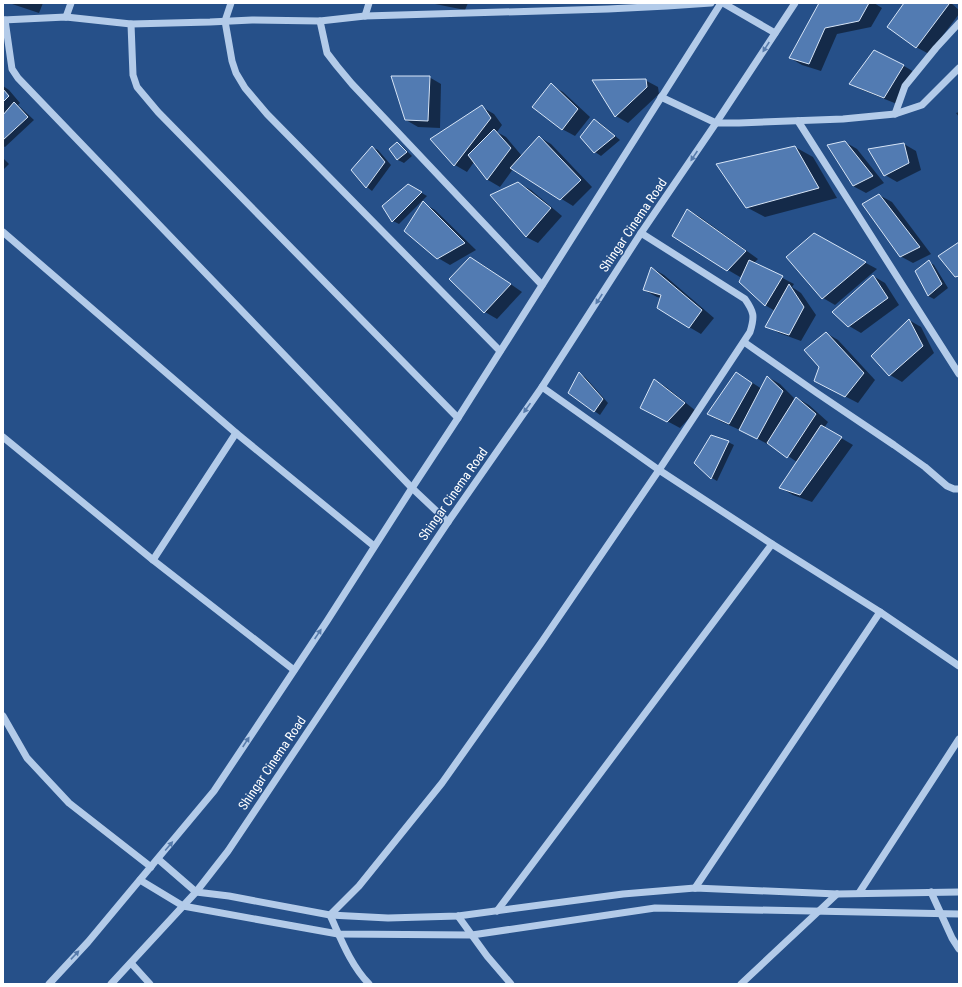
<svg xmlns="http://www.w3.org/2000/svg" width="962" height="987" font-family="'Roboto Condensed',sans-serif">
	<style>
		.shadow { fill: #0007 }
		.building { fill: #527bb2; stroke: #d7e5f7 }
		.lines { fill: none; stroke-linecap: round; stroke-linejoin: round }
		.minor { stroke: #b3cbe9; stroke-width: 7 }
		.oneway { fill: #577bab }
		.labels { text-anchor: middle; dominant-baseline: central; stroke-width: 3; stroke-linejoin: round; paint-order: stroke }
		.street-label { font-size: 13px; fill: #fff; stroke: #265089 }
	</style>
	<rect width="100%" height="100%" fill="#265089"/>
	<!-- shadow -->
	<g class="shadow">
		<polygon points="9,3 43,3 39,13"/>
		<polygon points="430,3 468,3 465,10"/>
		<polygon points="820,3 874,3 882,8 871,27 837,34 821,71 802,65 790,58"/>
		<polygon points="905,3 951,3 959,10 959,14 929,54 916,47"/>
		<polygon points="874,51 904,66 916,73 897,104 862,90 851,84"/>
		<polygon points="429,77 441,84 440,128 418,127 406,120"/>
		<polygon points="645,80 658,87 659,94 628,123 616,116"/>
		<polygon points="551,85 563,92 590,117 575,136 562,129"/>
		<polygon points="3,86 9,90 20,103 18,105 34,120 5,147 3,146"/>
		<polygon points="482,107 494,114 502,125 497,132 506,137 522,156 539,137 551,144 592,187 573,206 513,169 500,187 488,180 474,162 467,172 455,165"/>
		<polygon points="959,112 959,117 956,113"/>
		<polygon points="595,120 600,123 620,140 601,156 595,152 581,137"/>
		<polygon points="845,142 857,149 884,183 866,193 853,186"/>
		<polygon points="397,143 403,147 412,156 404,163 398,160 391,149"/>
		<polygon points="904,144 916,151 921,170 897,182 885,175"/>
		<polygon points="372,147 378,150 391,165 372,191 367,187 353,170"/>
		<polygon points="795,147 813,157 837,198 765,217 746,207"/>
		<polygon points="3,158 9,164 3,170"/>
		<polygon points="518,183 531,190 562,216 538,243 526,237 492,195"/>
		<polygon points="408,185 427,196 399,224 393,221 383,207"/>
		<polygon points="879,195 892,202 931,254 913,263 900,256"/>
		<polygon points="423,203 435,210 476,250 450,265 438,258"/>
		<polygon points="688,210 700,217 758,259 754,263 794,284 792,287 801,293 816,315 801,341 779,333 767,326 775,311 765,305 744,273 740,277 728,270"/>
		<polygon points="814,235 877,269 835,305 823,298"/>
		<polygon points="471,258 483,265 522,292 497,319 485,312 451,279"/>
		<polygon points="929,262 934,265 948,288 934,299 928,296 917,271"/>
		<polygon points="652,268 664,275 714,318 701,334 689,327 661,298 657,297 644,290"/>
		<polygon points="873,276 885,283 899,305 861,333 849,326"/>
		<polygon points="909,320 921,327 934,353 902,382 890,375"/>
		<polygon points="826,333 838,340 875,380 858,403 827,387 821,367"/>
		<polygon points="580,374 585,377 608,403 600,415 569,393"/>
		<polygon points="768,377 780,384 794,398 792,403 793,404 797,398 809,405 828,422 824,428 853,445 812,502 793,495 781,488 797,462 770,444 769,445 742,430 742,431 720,421 708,414 748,380 762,389"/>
		<polygon points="654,380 666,387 696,411 680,428 654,414"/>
		<polygon points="728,442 734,445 717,481 712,478 696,463"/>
	</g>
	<!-- building -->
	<g class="building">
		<polygon points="819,3 869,3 859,21 825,28 809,64 789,58"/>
		<polygon points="904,3 948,3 949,4 916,48 887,27"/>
		<polygon points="874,50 904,65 884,98 849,84"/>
		<polygon points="391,76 430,76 428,121 405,120"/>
		<polygon points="646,79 647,87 615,117 592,80"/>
		<polygon points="551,83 578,109 562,130 532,107"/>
		<polygon points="3,89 9,96 3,102"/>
		<polygon points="14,102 28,117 3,140 3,115"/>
		<polygon points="482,105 491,118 454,166 430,139"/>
		<polygon points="594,119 615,136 594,153 580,137"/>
		<polygon points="494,129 511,148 487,180 468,155"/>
		<polygon points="539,136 581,180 560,200 510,168"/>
		<polygon points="845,141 873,176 853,186 827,145"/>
		<polygon points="397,142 407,152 397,160 389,149"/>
		<polygon points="904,143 909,163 884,176 868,149"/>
		<polygon points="372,146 385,162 366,188 351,170"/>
		<polygon points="795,146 819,188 746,208 716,164"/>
		<polygon points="518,182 551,208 526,237 490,195"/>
		<polygon points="408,184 422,192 392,222 382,206"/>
		<polygon points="879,194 920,247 900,257 862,204"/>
		<polygon points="423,201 465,243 437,259 404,231"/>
		<polygon points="687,209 746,251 727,271 672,236"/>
		<polygon points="814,233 866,262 822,299 786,257"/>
		<polygon points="959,242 959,276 955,277 938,256"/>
		<polygon points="470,257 511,284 484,313 449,279"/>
		<polygon points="749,260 783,276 765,306 739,282"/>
		<polygon points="929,260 942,284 928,296 915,271"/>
		<polygon points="651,267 702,310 689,328 657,308 661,295 643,290"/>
		<polygon points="873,275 888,298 848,327 832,312"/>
		<polygon points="789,284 804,307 789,335 765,327"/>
		<polygon points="909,319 923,346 889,376 871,356"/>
		<polygon points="826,332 864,373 845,397 814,381 819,367 804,350"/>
		<polygon points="579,372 603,399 594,412 568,393"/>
		<polygon points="736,372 752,383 729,424 707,414"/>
		<polygon points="767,376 783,391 757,439 739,430"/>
		<polygon points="654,379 685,403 667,422 640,408"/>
		<polygon points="796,397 816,414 787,458 767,443"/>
		<polygon points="821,425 842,437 800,495 779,488"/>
		<polygon points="711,435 729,441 711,479 694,463"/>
	</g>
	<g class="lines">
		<!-- minor -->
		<g class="minor">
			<polyline points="231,3 225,21 232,61 236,73 245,88 267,114 500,351"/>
			<polyline points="723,3 775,33"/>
			<polyline points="365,16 369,3"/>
			<polyline points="66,17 71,3"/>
			<polyline points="3,20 66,17 131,24 210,22 252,20 320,21 365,16 608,9 667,6 711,3"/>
			<polyline points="5,20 12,69 18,78 412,488 448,522"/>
			<polyline points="320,21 327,53 337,66 352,84 542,285"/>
			<polyline points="131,24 133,75 137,87 158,112 458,418"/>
			<polyline points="661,97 716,123 739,123 843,119 895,114 922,105 959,68"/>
			<polyline points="895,114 905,86 936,48 959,23"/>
			<polyline points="798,121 959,374"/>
			<polyline points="3,232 236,433 374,546"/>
			<polyline points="744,342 817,393 894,445 925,467 947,486 954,489 959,489"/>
			<polyline points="3,437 153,560 294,670"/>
			<polyline points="772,544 880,612 959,666"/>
			<polyline points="153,560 236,433"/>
			<polyline points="3,716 27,758 69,803 151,867"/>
			<polyline points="158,859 196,892 229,896 330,915 388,918 458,916 623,894 695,888 837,894 959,892"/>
			<polyline points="140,880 183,906 338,934 472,935 655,908 959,914"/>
			<polyline points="695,888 880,612"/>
			<polyline points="931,892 952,938 959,949"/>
			<polyline points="859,893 959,739"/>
			<polyline points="497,911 772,544 659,470 542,387"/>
			<polyline points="458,916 487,956 511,984"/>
			<polyline points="131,963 150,984"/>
			<polyline points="49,984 88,942 214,791 327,621 412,488 458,418 721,3"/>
			<polyline points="111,984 196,892 228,851 448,522 542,387 641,233 716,123 795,3"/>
			<path d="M369 984C350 964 341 939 330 915L359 886 442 783 541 643 659 470 750 332C755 316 754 312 745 299L641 233"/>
			<polyline points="741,984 837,894"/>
		</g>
	</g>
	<!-- one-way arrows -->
	<defs><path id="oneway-solid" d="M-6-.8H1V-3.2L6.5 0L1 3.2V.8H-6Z"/></defs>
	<g class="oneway">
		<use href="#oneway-solid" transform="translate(766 47) rotate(123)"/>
		<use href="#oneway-solid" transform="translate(694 156) rotate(124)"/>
		<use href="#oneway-solid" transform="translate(599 299) rotate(123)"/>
		<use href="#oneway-solid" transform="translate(527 408) rotate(125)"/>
		<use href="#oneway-solid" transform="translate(318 634) rotate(-56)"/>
		<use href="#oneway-solid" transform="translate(246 742) rotate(-57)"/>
		<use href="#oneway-solid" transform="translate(169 846) rotate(-50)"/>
		<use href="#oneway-solid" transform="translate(75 955) rotate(-47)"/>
	</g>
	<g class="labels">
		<!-- street labels -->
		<g class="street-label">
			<text transform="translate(633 225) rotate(-56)">Shingar Cinema Road</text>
			<text transform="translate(453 494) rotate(-55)">Shingar Cinema Road</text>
			<text transform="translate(272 763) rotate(-56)">Shingar Cinema Road</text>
		</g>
	</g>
	<!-- border -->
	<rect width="962" height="987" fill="none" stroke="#ffffff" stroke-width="8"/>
</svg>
